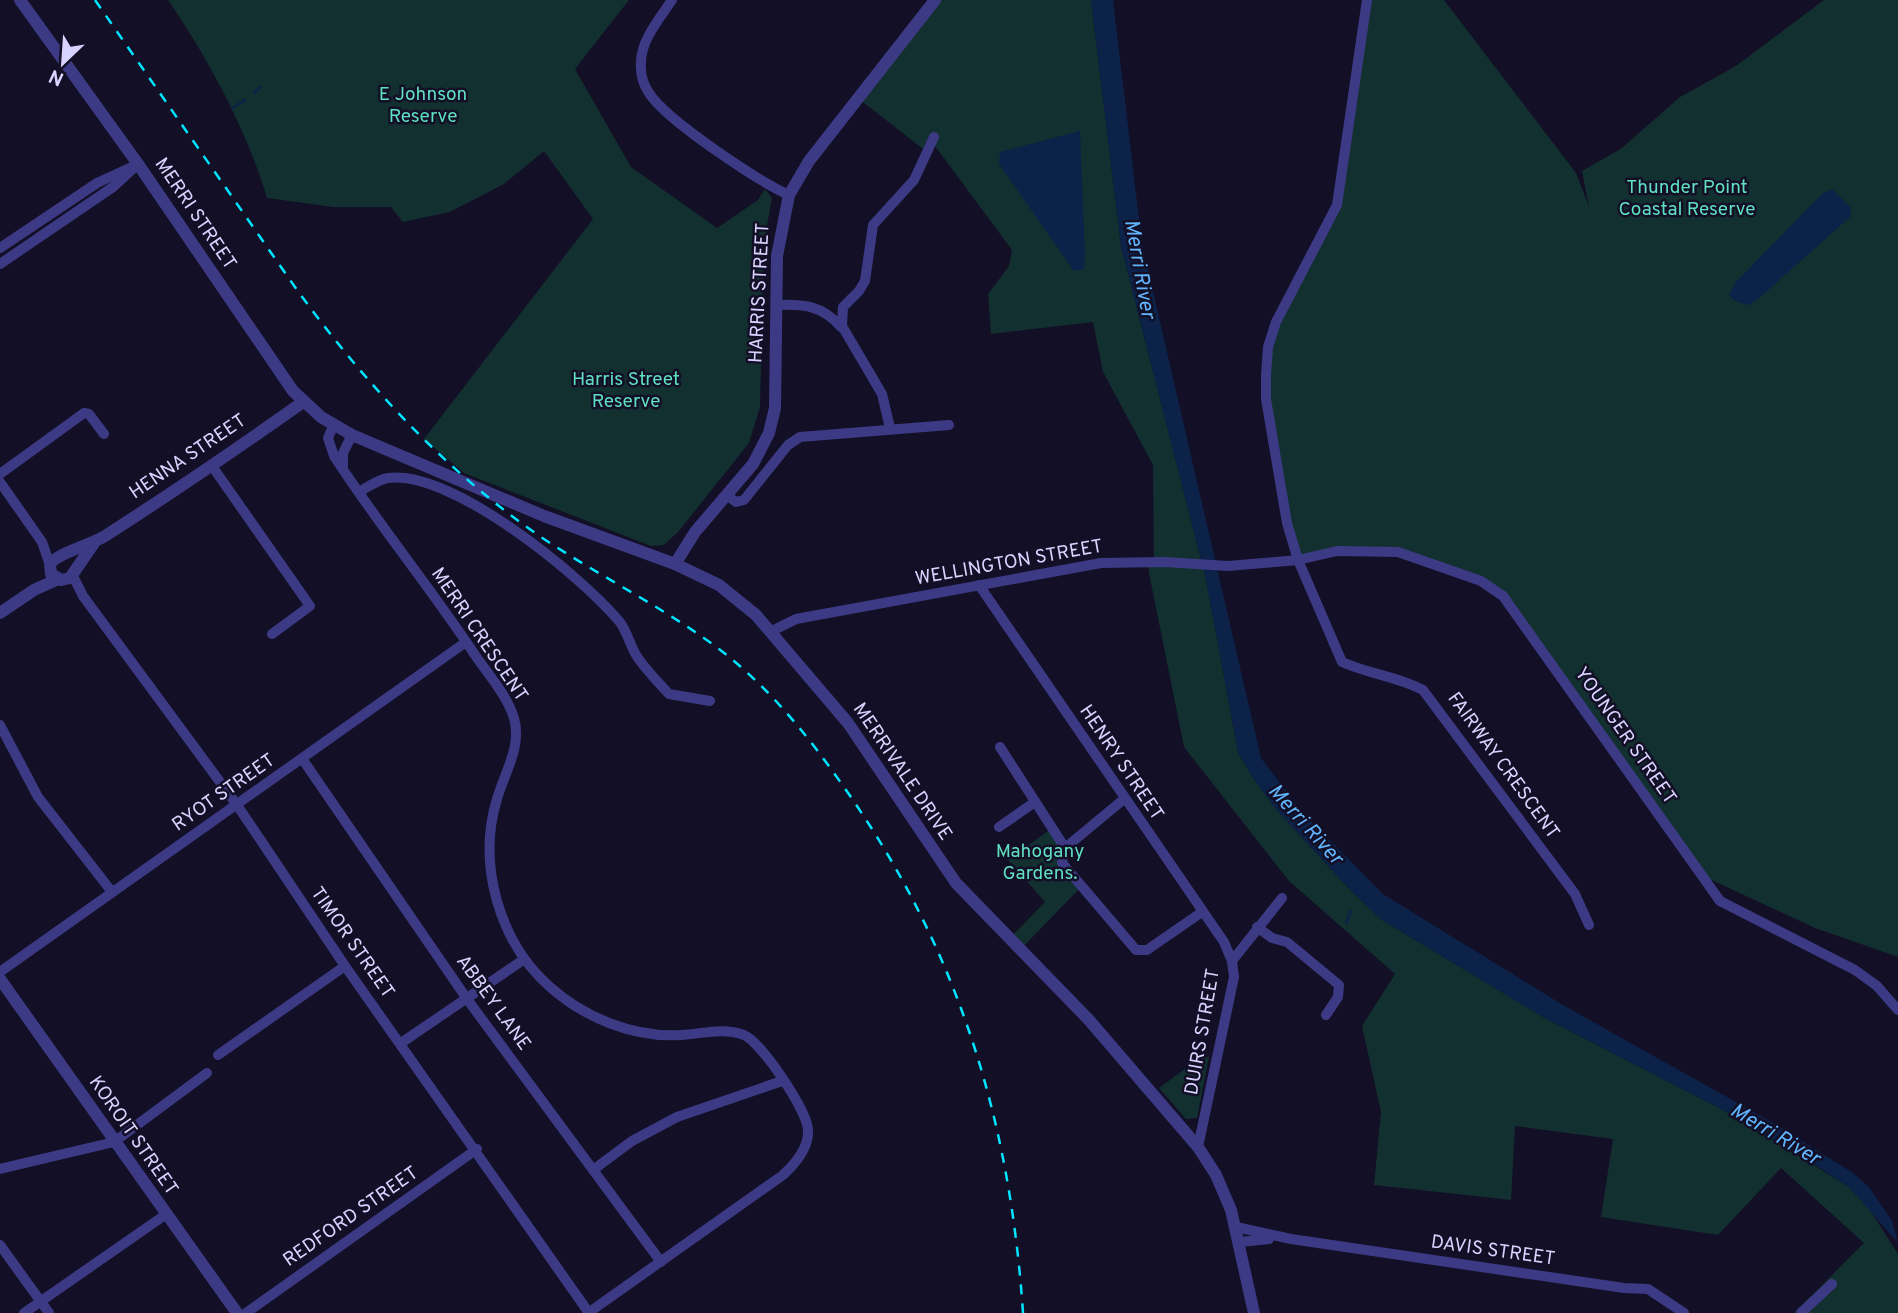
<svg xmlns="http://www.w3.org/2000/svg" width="1898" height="1313" font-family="Overpass,sans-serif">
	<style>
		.green { fill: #12302f }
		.water { fill: #0c2248 }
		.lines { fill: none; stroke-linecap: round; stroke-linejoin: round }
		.stream { stroke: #0c2248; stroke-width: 2.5 }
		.minor { stroke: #3d3a85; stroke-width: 10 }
		.tertiary { stroke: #3d3a85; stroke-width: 12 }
		.rail { stroke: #00e5ff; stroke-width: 2.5; stroke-dasharray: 10 9; stroke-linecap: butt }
		.labels { text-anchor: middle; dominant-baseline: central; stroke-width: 5; stroke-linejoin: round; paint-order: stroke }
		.park-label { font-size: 19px; fill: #5fe0c0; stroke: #130f26 }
		.street-label { font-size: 19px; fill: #d9d4ff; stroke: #130f26 }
		.water-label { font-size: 21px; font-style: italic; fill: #62b6ff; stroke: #130f26 }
	</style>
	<rect width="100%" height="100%" fill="#130f26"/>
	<!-- green -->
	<g class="green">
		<path d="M168 0H629L575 69 631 167 717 228 758 200 765 189 772 198 764 242 760 407 749 443 678 532 664 545 651 546 464 473 424 439 593 219 544 151 504 184 450 212 403 222 391 207H333L267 198C246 128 209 60 168 0Z"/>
		<polygon points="937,0 1091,0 1121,246 1206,579 1238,752 1253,778 1276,809 1351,891 1382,920 1543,1017 1721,1109 1848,1186 1870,1210 1898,1254 1898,1313 1794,1313 1864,1243 1781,1168 1718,1235 1601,1217 1613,1139 1515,1126 1511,1200 1374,1185 1381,1112 1362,1026 1395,974 1289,881 1184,747 1149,573 1148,562 1154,562 1153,465 1103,372 1093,322 991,334 988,294 1009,266 1012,250 935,146 927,152 859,99"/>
		<polygon points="1367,0 1444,0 1576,173 1589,207 1582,171 1622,148 1680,97 1736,66 1824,0 1898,0 1898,957 1815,928 1703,876 1519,617 1482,581 1398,552 1337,551 1298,560 1266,399 1268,347 1337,205"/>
		<polygon points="1052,828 1065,848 1062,863 1082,886 1020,950 1009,939 1045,902 1008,860"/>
		<polygon points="1209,1057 1198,1113 1197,1118 1186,1119 1159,1088 1200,1058"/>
	</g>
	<!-- water -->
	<g class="water">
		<polygon points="1091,0 1113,0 1142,244 1261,758 1302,812 1383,894 1563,1005 1775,1124 1853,1173 1869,1187 1892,1221 1898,1243 1848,1186 1788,1148 1721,1109 1543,1017 1382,920 1351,891 1276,809 1253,778 1238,752 1206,579 1121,246"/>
		<polygon points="1080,131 1085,254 1084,269 1074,271 999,164 1000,152"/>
		<polygon points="1832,189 1851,208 1850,217 1757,300 1748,305 1735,301 1729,295 1735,283 1821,195"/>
	</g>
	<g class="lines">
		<!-- stream -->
		<g class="stream">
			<polyline points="254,93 261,87"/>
			<polyline points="233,108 245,100"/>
			<polyline points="1346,923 1351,911"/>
		</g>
		<!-- minor -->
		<g class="minor">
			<path d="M672 0C660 18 641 40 641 62 640 73 643 84 649 93 666 120 758 181 789 195"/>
			<path d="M1367 0 1337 205 1276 322 1268 347 1266 375V399L1287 523 1298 560 1342 662C1368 674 1397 676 1423 690L1575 894 1589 925"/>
			<polyline points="0,248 97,183 134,166"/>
			<polyline points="0,264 113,187 138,164"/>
			<path d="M776 305C803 304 822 305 841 327"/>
			<path d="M334 424 328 438 334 456C378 524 430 587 475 655 488 674 507 695 514 718 522 746 505 772 497 799 477 864 499 942 550 987 585 1018 634 1038 681 1035 702 1034 723 1027 744 1035 762 1043 807 1110 808 1130 809 1147 795 1164 783 1175L588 1313"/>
			<polyline points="890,428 882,394 842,326 843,307 859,291 865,281 873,225 914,180 934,137"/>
			<polyline points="212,466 310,606 272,634"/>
			<polyline points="343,466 343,453 352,435"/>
			<polyline points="0,474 84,413 89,414 104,434"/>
			<polyline points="0,482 42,542 50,565"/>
			<path d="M359 492C368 487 377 480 388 478 452 470 579 574 619 621 628 632 630 647 638 658 647 671 659 683 669 694L710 701"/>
			<polyline points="728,496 736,502 744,500 788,445 800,437 949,425"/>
			<polyline points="73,576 83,596 237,805 345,966 589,1313"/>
			<polyline points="979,585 1224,942 1232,961"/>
			<polyline points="772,631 796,619 1101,563 1165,562 1228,566 1298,560 1337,551 1398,552 1481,581 1503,596 1720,901 1855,970 1877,986 1898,1010"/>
			<polyline points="0,725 38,797 112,892"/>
			<polyline points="1000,747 1065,848"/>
			<polyline points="303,760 467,999 661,1262"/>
			<polyline points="1124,799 1065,848 1062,863 1136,950 1147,950 1202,912"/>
			<polyline points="999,827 1035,802"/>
			<polyline points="1257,927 1272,938 1287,942 1339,985 1338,997 1326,1015"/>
			<polyline points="0,972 466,642"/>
			<polyline points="401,1043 523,960"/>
			<polyline points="218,1055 345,966"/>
			<polyline points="1198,1147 1234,977 1232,961 1282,898"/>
			<polyline points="0,1169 114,1142 207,1073"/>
			<polyline points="593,1170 632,1141 677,1117 782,1081"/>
			<polyline points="1236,1227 1291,1239 1624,1288 1648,1289 1684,1313"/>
			<polyline points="1240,1242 1269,1239"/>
			<polyline points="0,1245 49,1313"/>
			<polyline points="24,1313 165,1215"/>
			<polyline points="246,1313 477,1149"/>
			<polyline points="1801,1313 1832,1284"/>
		</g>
		<!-- tertiary -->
		<g class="tertiary">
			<polyline points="20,0 138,164 293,391 321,417 352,435 544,516 675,564 719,585 756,615 848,723 956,883 1089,1020 1198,1147 1216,1175 1231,1210 1254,1313"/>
			<path d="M94 543 70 578 61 580 51 574 50 565C54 554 91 545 105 536 172 493 238 448 303 402"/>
			<polyline points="675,564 695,532 753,464 769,433 775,408 777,256 789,195 809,161 935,0"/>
			<polyline points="0,613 34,590 58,579"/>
			<polyline points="0,979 237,1313"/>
		</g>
		<!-- rail -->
		<path class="rail" d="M95 0 297 290C365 383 445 471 541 537 599 576 663 607 719 649 771 689 809 737 846 790 958 950 1010 1119 1023 1313"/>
	</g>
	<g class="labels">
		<!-- park labels -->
		<g class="park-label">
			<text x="423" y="95">E Johnson<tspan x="423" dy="22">Reserve</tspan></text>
			<text x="1687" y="188">Thunder Point<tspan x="1687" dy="22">Coastal Reserve</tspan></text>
			<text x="626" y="380">Harris Street<tspan x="626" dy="22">Reserve</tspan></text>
			<text x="1040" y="852">Mahogany<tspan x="1040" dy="22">Gardens.</tspan></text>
		</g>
		<!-- street labels -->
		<g class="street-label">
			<text transform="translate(195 214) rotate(56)">MERRI STREET</text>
			<text transform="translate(760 293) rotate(-87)">HARRIS STREET</text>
			<text transform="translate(188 457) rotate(-34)">HENNA STREET</text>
			<text transform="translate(1009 563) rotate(-10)">WELLINGTON STREET</text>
			<text transform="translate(479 635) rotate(56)">MERRI CRESCENT</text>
			<text transform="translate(1625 736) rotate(55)">YOUNGER STREET</text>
			<text transform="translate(1121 763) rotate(56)">HENRY STREET</text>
			<text transform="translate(1503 766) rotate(54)">FAIRWAY CRESCENT</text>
			<text transform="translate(902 772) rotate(56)">MERRIVALE DRIVE</text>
			<text transform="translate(224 793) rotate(-35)">RYOT STREET</text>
			<text transform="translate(352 943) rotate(55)">TIMOR STREET</text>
			<text transform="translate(493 1003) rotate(54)">ABBEY LANE</text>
			<text transform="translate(1203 1032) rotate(-80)">DUIRS STREET</text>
			<text transform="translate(133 1136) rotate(55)">KOROIT STREET</text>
			<text transform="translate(351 1217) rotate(-35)">REDFORD STREET</text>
			<text transform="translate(1493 1251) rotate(8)">DAVIS STREET</text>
		</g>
		<!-- water labels -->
		<g class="water-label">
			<text transform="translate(1139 269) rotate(80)">Merri River</text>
			<text transform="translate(1305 825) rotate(48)">Merri River</text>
			<text transform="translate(1775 1135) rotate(31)">Merri River</text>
		</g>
	</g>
	<!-- north arrow -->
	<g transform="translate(63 63) rotate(205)" stroke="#130f26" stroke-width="5" paint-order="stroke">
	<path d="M0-5L12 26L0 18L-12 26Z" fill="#d9d4ff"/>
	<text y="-10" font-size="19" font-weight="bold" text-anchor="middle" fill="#d9d4ff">N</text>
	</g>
</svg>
